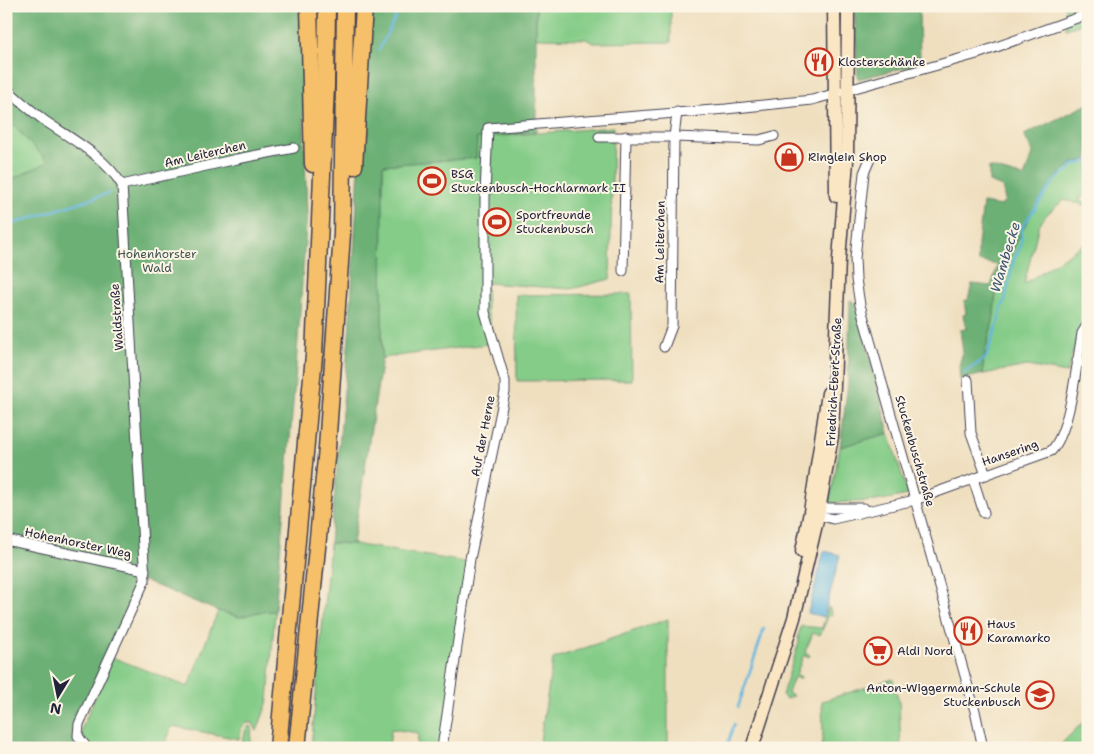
<svg xmlns="http://www.w3.org/2000/svg" width="1094" height="754" font-family="'Shantell Sans',sans-serif">
	<style>
		.green { fill: #85cc88; stroke: #547762 }
		.forest { fill: #6cb074; stroke: #476958 }
		.water { fill: #63b6df; stroke: #426c8d }
		.lines { fill: none; stroke-linecap: round; stroke-linejoin: round }
		.stream { stroke: #63b6df; stroke-width: 2.5 }
		.street-casing { stroke: #413e4f; stroke-width: 11 }
		.secondary-casing { stroke: #413e4f; stroke-width: 15 }
		.highway-casing { stroke: #413e4f; stroke-width: 19 }
		.street { stroke: #fff; stroke-width: 9 }
		.secondary { stroke: #fbe6c4; stroke-width: 12 }
		.highway { stroke: #f6c06b; stroke-width: 16 }
		.labels { text-anchor: middle; dominant-baseline: central; stroke-width: 4; stroke-linejoin: round; paint-order: stroke }
		.poi-label { font-size: 12px; fill: #22223b; stroke: #fcf5e5; text-anchor: start }
		.street-label { font-size: 12px; fill: #22223b; stroke: #fcf5e5 }
		.park-label { font-size: 12px; fill: #405552; stroke: #fcf5e5 }
		.water-label { font-size: 14px; font-style: italic; fill: #395674; stroke: #fcf5e5 }
	</style>
	<rect width="100%" height="100%" fill="#fcf5e5"/>
	<filter id="ink" filterUnits="userSpaceOnUse"><feTurbulence type="fractalNoise" baseFrequency=".02" numOctaves="2"/><feDisplacementMap in="SourceGraphic" scale="10" xChannelSelector="R" yChannelSelector="G"/><feConvolveMatrix kernelMatrix="1 2 1 2 8 2 1 2 1" color-interpolation-filters="sRGB"/></filter>
	<filter id="wash" filterUnits="userSpaceOnUse"><feTurbulence type="fractalNoise" baseFrequency=".0096" numOctaves="4" result="noise"/><feDisplacementMap in="SourceGraphic" scale="20" xChannelSelector="R" yChannelSelector="G"/><feGaussianBlur stdDeviation="1.12" result="paint"/><feColorMatrix in="noise" values="0 0 0 0 0 0 0 0 0 0 0 0 0 0 0 0 0 1.4 0 .05"/><feComposite in="paint" operator="in"/></filter>
	<g filter="url(#wash)">
		<rect width="100%" height="100%" fill="#efdfbf"/>
		<!-- green -->
		<g class="green">
			<polygon points="536,6 671,6 671,42 593,43 586,39 536,38"/>
			<polygon points="1065,6 1088,6 1088,22 1066,29"/>
			<polygon points="6,118 49,162 6,182"/>
			<polygon points="613,127 610,279 571,289 486,283 487,311 495,343 382,358 383,165 476,158 477,138"/>
			<path d="M1088 159V194L1079 200 1088 203V206L1064 200 1047 214 1039 225 1024 284 1088 241V319L1080 327 1067 373 1027 366 983 374C982 357 989 338 993 321 995 312 994 303 996 295 1003 262 1043 184 1070 165 1074 162 1082 161 1088 159Z"/>
			<polygon points="6,265 12,286 6,302"/>
			<polygon points="631,294 632,380 517,381 516,295"/>
			<polygon points="889,433 908,495 876,501 829,503 840,447"/>
			<polygon points="330,543 353,544 471,563 444,748 417,748 418,733 391,729 389,748 311,748"/>
			<polygon points="829,607 832,615 829,615 820,635 813,633 805,652 810,655 809,657 804,655 796,674 801,677 800,679 794,677 788,693 793,696 786,699 782,695 799,642 798,636 801,626 822,628 828,608"/>
			<polygon points="218,611 240,617 258,612 275,611 268,701 257,731 253,723 246,723 242,727 239,739 172,726 164,748 91,748 82,735 82,728 112,657 188,687"/>
			<polygon points="668,619 668,748 509,748 511,744 539,747 553,659"/>
			<polygon points="893,679 899,702 901,748 821,748 823,733 822,701"/>
			<polygon points="1088,717 1088,748 1057,748"/>
			<polygon points="249,726 252,728 250,746 249,748 241,748 246,729"/>
		</g>
		<!-- forest -->
		<g class="forest">
			<polygon points="6,6 300,6 307,214 295,381 275,611 258,612 240,617 218,611 140,579 76,730 71,731 74,740 77,739 83,748 6,748 6,302 12,286 6,265 6,182 48,162 6,118"/>
			<polygon points="372,6 536,6 536,132 477,138 476,158 383,165 382,358 353,544 330,543 349,337 360,151"/>
			<polygon points="854,6 919,6 920,64 858,79"/>
			<path d="M1088 104V159C1082 161 1074 162 1070 165 1043 184 1003 262 996 295 994 303 995 312 993 321 989 338 982 357 983 374L960 380 959 366 963 352 960 330 966 329 963 315 966 314 964 301 968 300 972 284 991 286 998 265 978 261V244L983 203 1001 206 1005 200 1002 187 989 182V167L1024 177 1033 153 1024 135Z"/>
			<polygon points="850,300 856,303 889,433 840,447 848,382"/>
		</g>
		<!-- water -->
		<polygon class="water" points="824,551 840,555 824,617 808,613"/>
		<g class="lines">
			<!-- stream -->
			<g class="stream">
				<polyline points="379,50 401,6"/>
				<polyline points="6,226 109,193"/>
				<path d="M964 373 986 358C989 347 993 338 997 327 1000 318 1000 309 1005 300L1014 259 1021 246 1022 227 1055 180 1070 169 1071 166 1088 161"/>
				<polyline points="738,707 764,629"/>
				<polyline points="726,748 734,724"/>
			</g>
		</g>
	</g>
	<g filter="url(#ink)">
		<g class="lines">
			<!-- street casing -->
			<g class="street-casing">
				<g id="street">
					<path d="M6 88C18 100 32 111 45 121 73 140 104 156 122 185L145 580 79 724 78 736 87 748"/>
					<polyline points="599,137 674,137 759,140 774,136"/>
					<polyline points="870,159 864,173 855,258 856,279 860,305 975,711 983,748"/>
					<polyline points="122,185 237,159 294,148"/>
					<polyline points="623,271 626,136"/>
					<polyline points="664,347 672,326 674,137 677,112"/>
					<polyline points="1077,361 1088,363"/>
					<polyline points="968,380 971,433 986,475"/>
					<polyline points="973,479 984,513"/>
					<polyline points="815,510 820,508 864,508"/>
					<path d="M815 514 833 519 915 500 1051 451C1070 432 1076 368 1081 340L1082 333 1088 324"/>
					<polyline points="6,540 145,570"/>
					<polyline points="442,748 470,559 505,392 505,381 485,312 485,193 488,128 726,109 812,100 977,54 1088,14"/>
				</g>
			</g>
			<!-- secondary casing -->
			<g class="secondary-casing">
				<g id="secondary">
					<polyline points="834,6 836,196"/>
					<polyline points="802,551 810,512 828,393"/>
					<polyline points="752,748 794,618 818,516 832,436 839,259 847,161 848,6"/>
				</g>
			</g>
			<!-- highway casing -->
			<g class="highway-casing">
				<g id="highway">
					<polyline points="309,6 313,164"/>
					<polyline points="354,166 364,6"/>
					<polyline points="278,748 314,355 326,86 327,6"/>
					<polyline points="297,748 327,448 342,234 345,6"/>
				</g>
			</g>
			<!-- street -->
			<use href="#street" class="street"/>
			<!-- secondary -->
			<use href="#secondary" class="secondary"/>
			<!-- highway -->
			<use href="#highway" class="highway"/>
		</g>
	</g>
	<!-- icons -->
	<defs>
		<g id="restaurant-ring" transform="scale(1.4375)"><circle r="9.5" fill="#fcf5e5" stroke="#c8321e" stroke-width="1.5"/><path d="M-5-6h1v4h1v-4h1v4h1v-4h1v5L-1.5 .5V6h-2V.5L-5-1ZM5-6V6H3V1.5H1.5Q1.5-4 5-6Z" fill="#c8321e"/></g>
		<g id="shop-ring" transform="scale(1.4375)"><circle r="9.5" fill="#fcf5e5" stroke="#c8321e" stroke-width="1.5"/><path d="M-5-2.5h2.3a2.7 3.5 0 0 1 5.4 0H5L5.5 6h-11ZM-1.5-2.5h3a1.5 2.3 0 0 0-3 0Z" fill="#c8321e"/></g>
		<g id="stadium-ring" transform="scale(1.4375)"><circle r="9.5" fill="#fcf5e5" stroke="#c8321e" stroke-width="1.5"/><path d="M0-5a6.5 5 0 1 0 0 10a6.5 5 0 1 0 0-10ZM-3.5-1.8h7v3.6h-7Z" fill="#c8321e"/></g>
		<g id="supermarket-ring" transform="scale(1.4375)"><circle r="9.5" fill="#fcf5e5" stroke="#c8321e" stroke-width="1.5"/><path d="M-6-5.5h2.5l.6 2H6L4.5 2H-2.5L-4.4-4H-6ZM-1.5 3.2a1.3 1.3 0 1 0 .1 0ZM3 3.2a1.3 1.3 0 1 0 .1 0Z" fill="#c8321e"/></g>
		<g id="school-ring" transform="scale(1.4375)"><circle r="9.5" fill="#fcf5e5" stroke="#c8321e" stroke-width="1.5"/><path d="M0-5L7-2L0 1L-7-2ZM-4 1L0 2.5L4 1V4Q0 6-4 4Z" fill="#c8321e"/></g>
	</defs>
	<g fill-rule="evenodd">
		<use href="#restaurant-ring" x="819" y="62"/>
		<use href="#shop-ring" x="789" y="157"/>
		<use href="#stadium-ring" x="432" y="181"/>
		<use href="#stadium-ring" x="497" y="222"/>
		<use href="#restaurant-ring" x="968" y="631"/>
		<use href="#supermarket-ring" x="878" y="651"/>
		<use href="#school-ring" x="1040" y="695"/>
	</g>
	<g class="labels">
		<!-- poi labels -->
		<g class="poi-label">
			<text x="838" y="62">Klosterschänke</text>
			<text x="808" y="157">Ringlein Shop</text>
			<text x="451" y="174">BSG<tspan x="451" dy="14">Stuckenbusch-Hochlarmark II</tspan></text>
			<text x="516" y="215">Sportfreunde<tspan x="516" dy="14">Stuckenbusch</tspan></text>
			<text x="987" y="624">Haus<tspan x="987" dy="14">Karamarko</tspan></text>
			<text x="897" y="651">Aldi Nord</text>
			<text x="1021" y="688" text-anchor="end">Anton-Wiggermann-Schule<tspan x="1021" dy="14">Stuckenbusch</tspan></text>
		</g>
		<!-- street labels -->
		<g class="street-label">
			<text transform="translate(205 154) rotate(-13)">Am Leiterchen</text>
			<text transform="translate(660 242) rotate(-89)">Am Leiterchen</text>
			<text transform="translate(117 317) rotate(-94)">Waldstraße</text>
			<text transform="translate(834 382) rotate(-87)">Friedrich-Ebert-Straße</text>
			<text transform="translate(483 436) rotate(-79)">Auf der Herne</text>
			<text transform="translate(915 451) rotate(74)">Stuckenbuschstraße</text>
			<text transform="translate(1010 453) rotate(-19)">Hansering</text>
			<text transform="translate(78 543) rotate(12)">Hohenhorster Weg</text>
		</g>
		<!-- park labels -->
		<g class="park-label">
			<text x="157" y="254">Hohenhorster<tspan x="157" dy="14">Wald</tspan></text>
		</g>
		<!-- water labels -->
		<g class="water-label">
			<text transform="translate(1005 257) rotate(-73)">Wambecke</text>
		</g>
	</g>
	<!-- margin -->
	<rect width="1094" height="754" fill="none" stroke="#fcf5e5" stroke-width="25"/>
	<!-- north arrow -->
	<g transform="translate(58 696) rotate(190)" stroke="#fcf5e5" stroke-width="4" paint-order="stroke">
	<path d="M0-4L9 19L0 12L-9 19Z" fill="#22223b"/>
	<text y="-8" font-size="14" font-weight="bold" text-anchor="middle" fill="#22223b">N</text>
	</g>
</svg>
